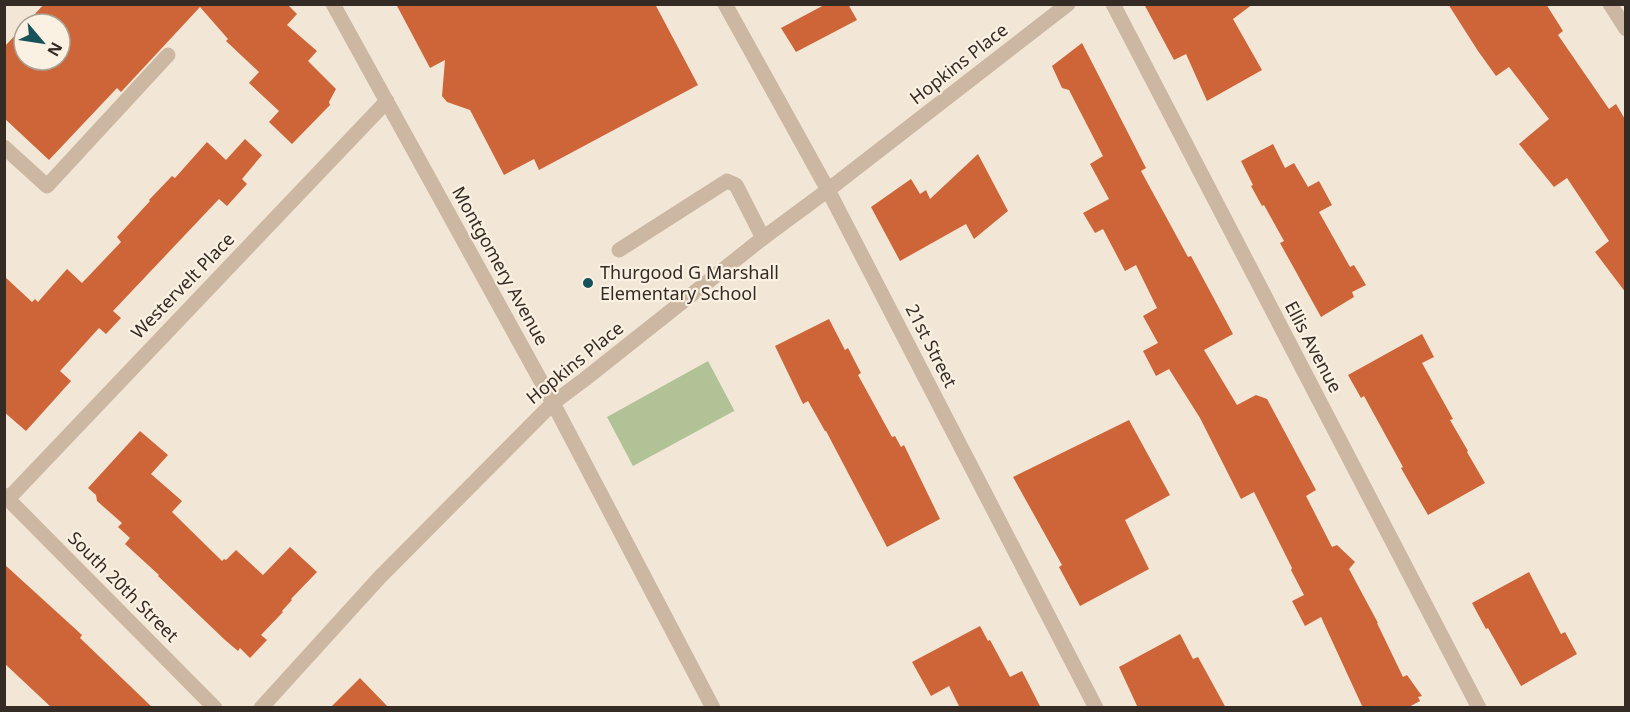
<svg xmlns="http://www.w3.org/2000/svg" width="1630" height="712" font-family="'Noto Sans',sans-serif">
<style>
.green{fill:#b0c296}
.building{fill:#ce6538}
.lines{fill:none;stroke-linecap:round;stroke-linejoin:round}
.service{stroke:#cbb7a2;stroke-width:15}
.minor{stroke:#cbb7a2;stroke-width:15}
.poi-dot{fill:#185159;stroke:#faf1e2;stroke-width:2}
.labels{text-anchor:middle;stroke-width:4.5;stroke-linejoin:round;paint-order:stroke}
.street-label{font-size:18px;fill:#352b25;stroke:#faf1e2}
.poi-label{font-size:18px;fill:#352b25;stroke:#faf1e2;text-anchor:start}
</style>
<rect width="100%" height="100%" fill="#f2e7d6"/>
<path class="green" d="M 708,361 L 735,412 L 734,411 L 633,466 L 607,417 Z"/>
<path class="building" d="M 44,4 L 287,4 L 297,14 L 287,25 L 317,51 L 308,61 L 336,89 L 329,102 L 330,105 L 292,144 L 269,122 L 279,111 L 249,83 L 259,72 L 226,41 L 228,39 L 200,7 L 121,92 L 117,88 L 49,160 L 4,118 L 4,47 L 24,26 L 24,60 L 60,60 L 60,24 L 26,24 Z
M 396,4 L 655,4 L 698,85 L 539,170 L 534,159 L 504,175 L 470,110 L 447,102 L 442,96 L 445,60 L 430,68 Z
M 826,4 L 848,4 L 857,20 L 796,52 L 781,28 Z
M 1144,4 L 1253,4 L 1233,19 L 1262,70 L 1207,101 L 1186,54 L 1174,60 Z
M 1448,4 L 1546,4 L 1563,31 L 1558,35 L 1609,109 L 1616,104 L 1626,121 L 1626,293 L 1595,252 L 1609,241 L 1567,178 L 1554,187 L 1519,144 L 1549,119 L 1509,67 L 1496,76 L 1478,51 Z
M 1082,43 L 1146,168 L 1141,171 L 1188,257 L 1191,256 L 1233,334 L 1204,350 L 1237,405 L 1256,395 L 1267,399 L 1316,490 L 1306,496 L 1332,547 L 1337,545 L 1355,562 L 1349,569 L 1378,623 L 1377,623 L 1403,677 L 1407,675 L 1422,696 L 1418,697 L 1420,701 L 1407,708 L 1363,708 L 1321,617 L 1305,626 L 1292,601 L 1304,595 L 1291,570 L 1292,568 L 1254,492 L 1241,499 L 1200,418 L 1169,369 L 1156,376 L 1143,351 L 1158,343 L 1143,316 L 1157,308 L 1136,265 L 1125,271 L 1103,229 L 1095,233 L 1083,213 L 1109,199 L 1090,164 L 1103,156 L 1069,90 L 1062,88 L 1052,66 Z
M 245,139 L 262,155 L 242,179 L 247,184 L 227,206 L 219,199 L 113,311 L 121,318 L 106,334 L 99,328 L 60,371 L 71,381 L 26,431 L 4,412 L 4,276 L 32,302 L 35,299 L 38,302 L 67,269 L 82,283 L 121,242 L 117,237 L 150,201 L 149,200 L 172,176 L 175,178 L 207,142 L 226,160 Z
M 1273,144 L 1285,168 L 1294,163 L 1308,187 L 1319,181 L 1332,205 L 1319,212 L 1350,267 L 1354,265 L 1366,285 L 1352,292 L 1354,297 L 1321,317 L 1280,243 L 1284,241 L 1264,205 L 1262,206 L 1251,186 L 1253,185 L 1241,161 Z
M 978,154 L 1008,211 L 974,239 L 966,224 L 900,261 L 871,207 L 911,179 L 920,194 L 926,190 L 930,199 Z
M 829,319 L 845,350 L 848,348 L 861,373 L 858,375 L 892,437 L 895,436 L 901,447 L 904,445 L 940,519 L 887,547 L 826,431 L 825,431 L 808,401 L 803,404 L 775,346 Z
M 1422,334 L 1434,357 L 1422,363 L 1453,419 L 1450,420 L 1468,451 L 1467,452 L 1485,483 L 1428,515 L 1401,468 L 1403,467 L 1364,396 L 1361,398 L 1348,375 Z
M 1129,420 L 1170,495 L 1125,520 L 1149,569 L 1080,606 L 1059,567 L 1062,565 L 1013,477 Z
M 140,431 L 168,455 L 151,474 L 182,501 L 172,512 L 222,561 L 224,559 L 226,560 L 236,550 L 263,575 L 290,547 L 317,572 L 291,599 L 292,600 L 282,611 L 283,612 L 261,635 L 267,640 L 250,658 L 240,648 L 238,651 L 225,640 L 158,576 L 159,575 L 125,544 L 130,538 L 118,527 L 122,523 L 97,501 L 96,495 L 88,488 Z
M 4,564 L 82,635 L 80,638 L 153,708 L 52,708 L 4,663 Z
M 1529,572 L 1561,634 L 1565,632 L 1577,654 L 1521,686 L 1488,628 L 1486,629 L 1472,603 Z
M 980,626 L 988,641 L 990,640 L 1010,677 L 1022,671 L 1041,708 L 960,708 L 949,686 L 931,696 L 912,662 Z
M 1180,634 L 1193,659 L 1198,657 L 1226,708 L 1138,708 L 1119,667 Z
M 360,678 L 389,708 L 330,708 Z"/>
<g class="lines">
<path class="service" d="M 4,147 L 47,186 L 168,55
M 619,250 L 727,181 L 736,185 L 763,238"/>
<path class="minor" d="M 333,4 L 553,403 L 713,708
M 725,4 L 828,190 L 1096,708
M 1113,4 L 1479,708
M 1610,4 L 1626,29
M 4,495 L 215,708
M 8,499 L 387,101
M 261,708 L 380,577 L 553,403 L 585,379 L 763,238 L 828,190 L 1068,4"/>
</g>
<circle class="poi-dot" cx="588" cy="283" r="6"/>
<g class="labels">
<g class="street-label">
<text transform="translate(959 64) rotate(-38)" y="6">Hopkins Place</text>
<text transform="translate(500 266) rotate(61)" y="6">Montgomery Avenue</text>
<text transform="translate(183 286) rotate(-46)" y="6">Westervelt Place</text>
<text transform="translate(931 346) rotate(63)" y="6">21st Street</text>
<text transform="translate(1313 347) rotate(62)" y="6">Ellis Avenue</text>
<text transform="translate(575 363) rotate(-39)" y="6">Hopkins Place</text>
<text transform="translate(123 587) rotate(45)" y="6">South 20th Street</text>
</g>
<g class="poi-label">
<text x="600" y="279">Thurgood G Marshall<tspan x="600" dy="21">Elementary School</tspan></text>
</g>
</g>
<rect width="1630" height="712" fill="none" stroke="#352b25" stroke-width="12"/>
<g transform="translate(42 42) rotate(119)"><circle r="28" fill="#faf1e2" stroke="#aba296" stroke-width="1.5"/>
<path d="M0-4.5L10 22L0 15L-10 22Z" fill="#185159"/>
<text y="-9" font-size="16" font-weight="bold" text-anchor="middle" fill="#352b25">N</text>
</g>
</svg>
